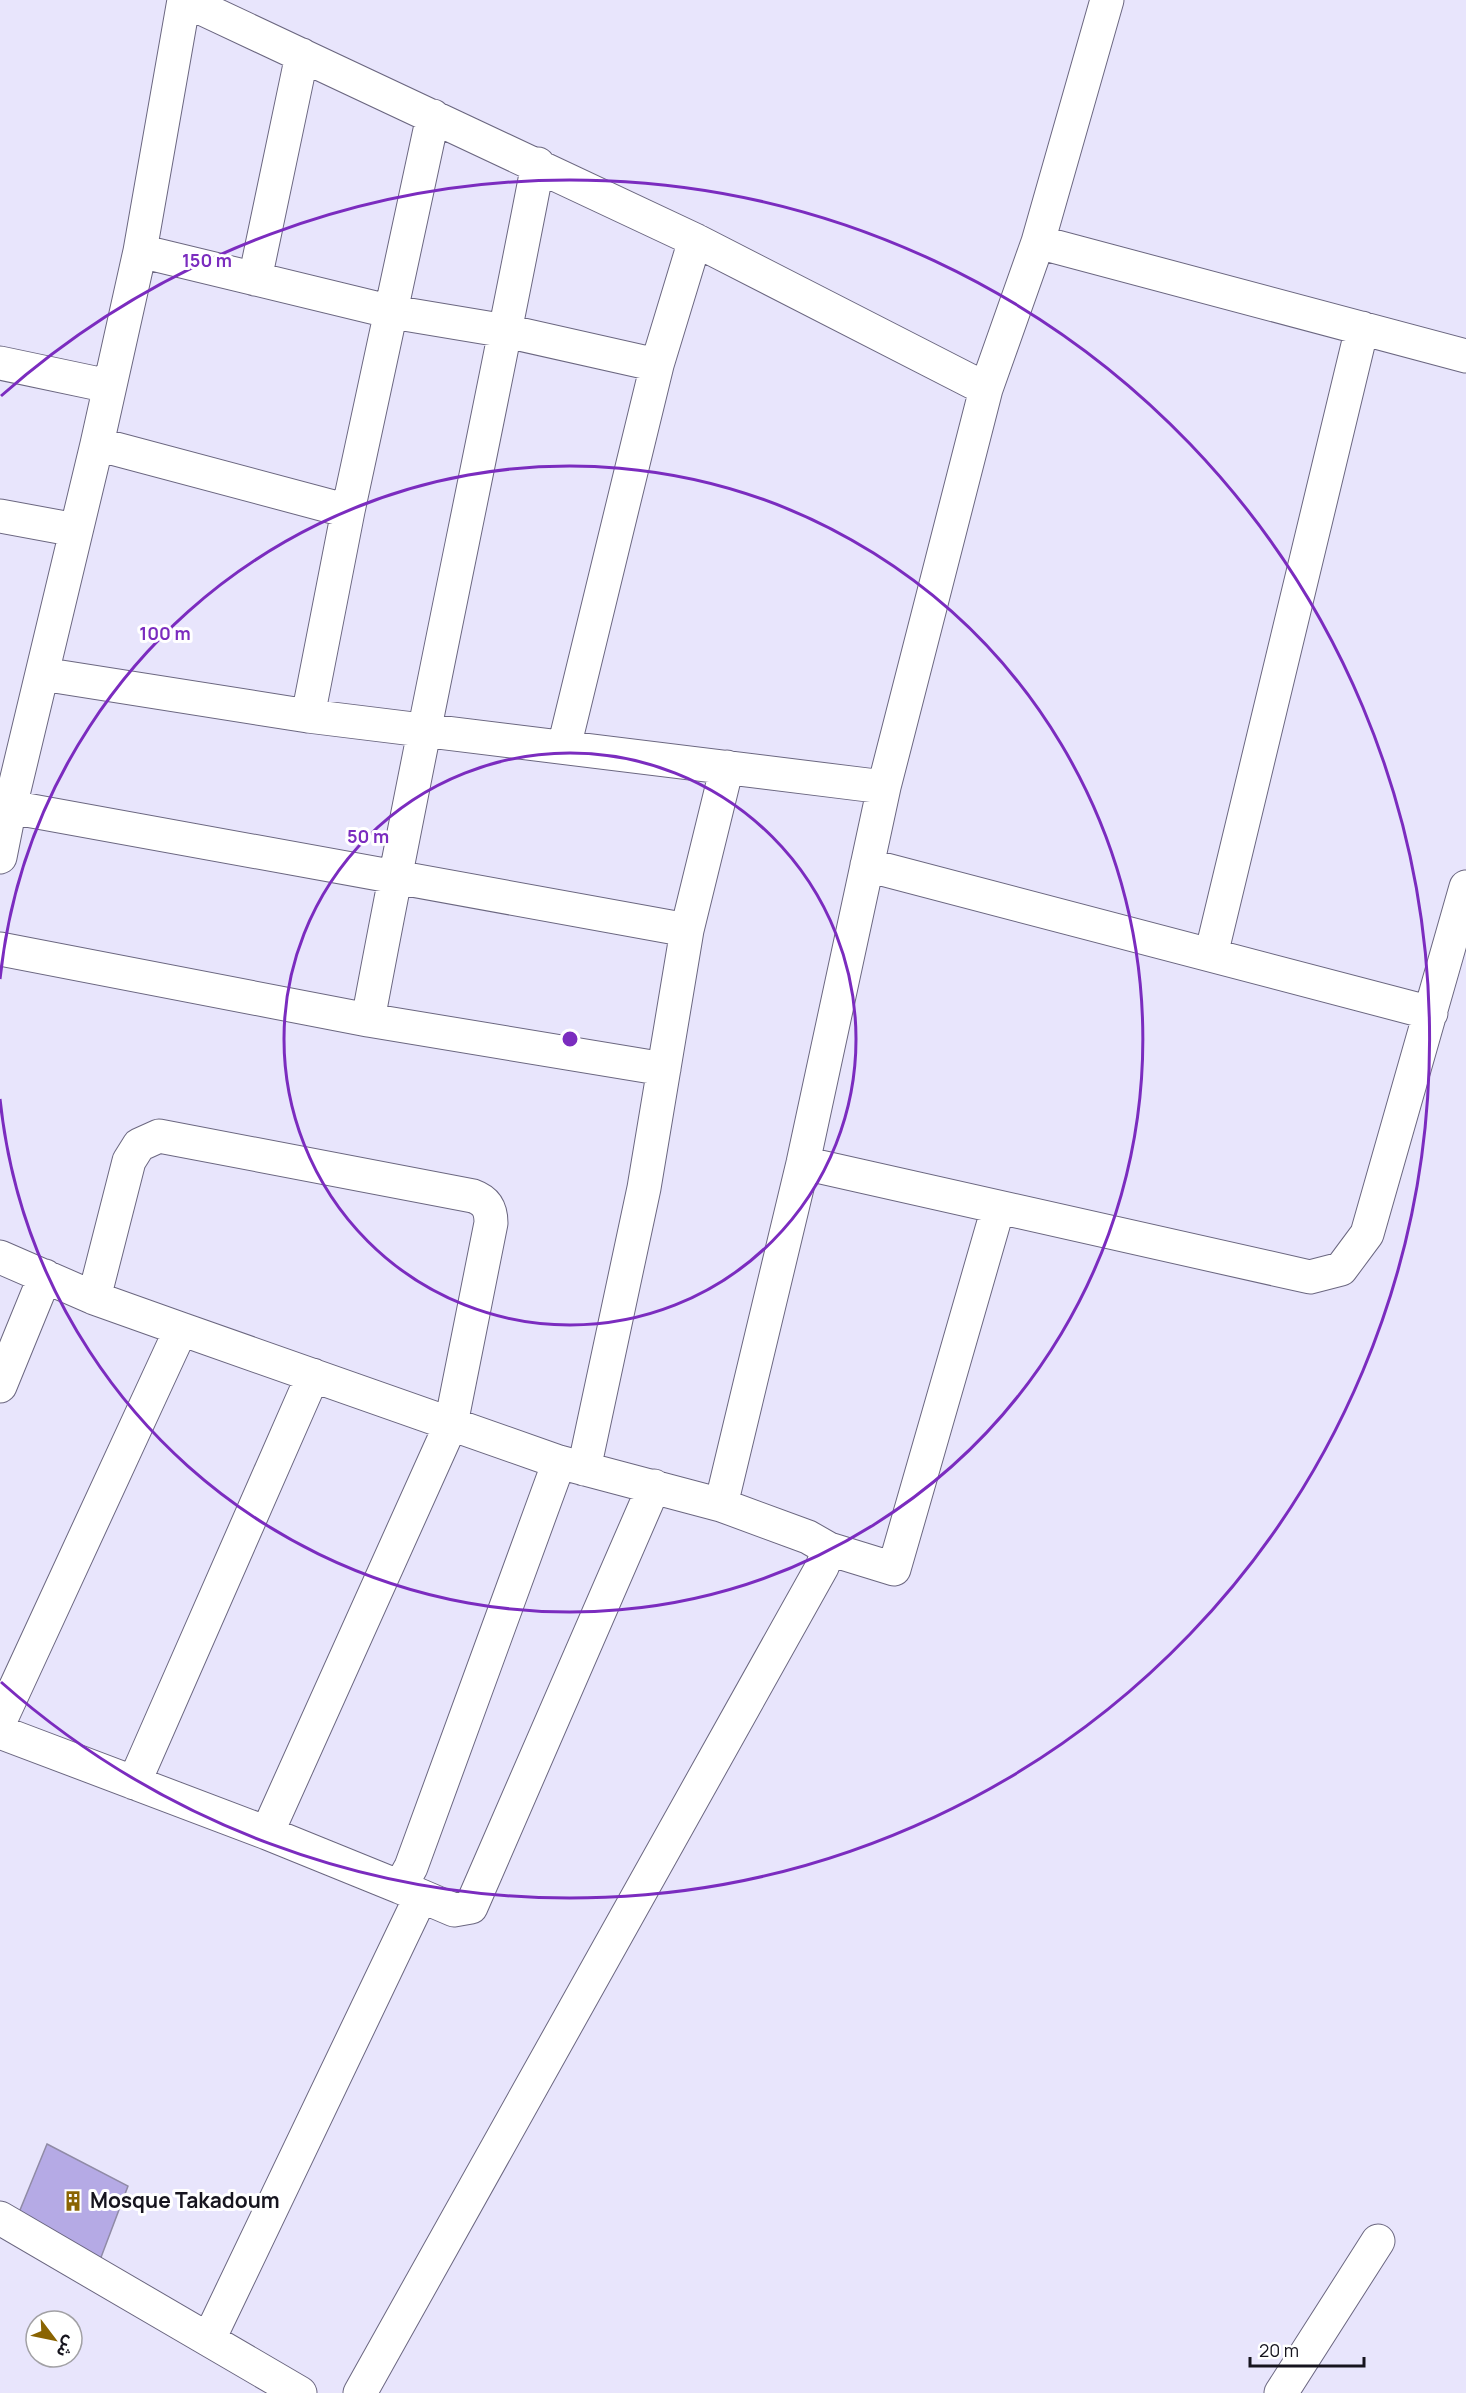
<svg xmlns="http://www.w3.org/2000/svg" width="1466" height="2393" font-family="Manrope,'Noto Sans Arabic',sans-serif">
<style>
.building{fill:#b5aae5;stroke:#908ba6;stroke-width:1.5}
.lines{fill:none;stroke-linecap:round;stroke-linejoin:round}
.minor-casing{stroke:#6b6780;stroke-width:35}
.minor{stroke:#fff;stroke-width:33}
.ring{fill:none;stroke:#7b2cbf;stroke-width:3}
.labels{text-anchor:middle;stroke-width:6;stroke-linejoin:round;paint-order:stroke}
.poi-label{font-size:21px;font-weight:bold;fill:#16141e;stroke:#fff;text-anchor:start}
.centre{fill:#7b2cbf;stroke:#fff;stroke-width:3}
.ring-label{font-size:18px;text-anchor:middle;font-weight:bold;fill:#7b2cbf;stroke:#fff;stroke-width:6;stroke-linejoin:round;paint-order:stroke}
</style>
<rect width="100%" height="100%" fill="#e8e5fc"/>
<path class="building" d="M 47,2144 L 128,2186 L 100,2260 L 18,2215 Z"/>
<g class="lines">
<g class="minor-casing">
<path id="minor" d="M 184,0 L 695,240 L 986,389
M 1038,242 L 1466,356
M 140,251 L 392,312 L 506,331 L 657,365
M 255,279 L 302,55
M 0,363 L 109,386
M 97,444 L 348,511
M 0,516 L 76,530
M 42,674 L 308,716 L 884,787 L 986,389 L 1038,242 L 1107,0
M 308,716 L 348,511 L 433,116
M 564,747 L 657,365 L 695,240
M 0,803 L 10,807 L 97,444 L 140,251 L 184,0
M 0,857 L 10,807 L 687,930
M 867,865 L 1431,1013
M 0,949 L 368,1020 L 664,1069
M 1211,955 L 1362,328
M 368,1020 C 421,734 483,450 538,164
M 803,1163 L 1310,1277 L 1341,1269 L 1367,1234 L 1466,887
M 0,1257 L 94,1298 L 181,1329 L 559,1462 L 721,1505 L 808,1537 L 829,1549 L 822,1567 L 360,2393
M 94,1298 L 129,1161 L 139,1145 L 159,1136 L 473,1196 C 487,1201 491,1209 491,1223 L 451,1424 L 267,1833
M 0,1386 L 45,1276
M 584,1469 L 644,1188 L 687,930 L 727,767
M 721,1505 L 803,1163 L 884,787
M 829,1549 L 894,1569 L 998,1208
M 0,1721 L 181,1329
M 0,1732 L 267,1833 L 400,1887 L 411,1867 L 559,1462
M 134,1783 L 313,1375
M 400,1887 L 454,1910 L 471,1907 L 654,1486
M 0,2218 L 300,2393
M 209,2339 L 421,1896
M 1281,2393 L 1378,2241"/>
</g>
<use href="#minor" class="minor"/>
</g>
<g class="ring">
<circle cx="570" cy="1039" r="286"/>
<path d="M0 979A573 573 0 1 1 0 1099"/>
<path d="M1 396A859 859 0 1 1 1 1682"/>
</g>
<defs>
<g id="building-bare" transform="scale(1.62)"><path d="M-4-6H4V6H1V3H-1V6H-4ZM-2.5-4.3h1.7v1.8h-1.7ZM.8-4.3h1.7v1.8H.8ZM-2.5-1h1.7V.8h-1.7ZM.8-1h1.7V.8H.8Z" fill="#8a6402" stroke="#fff" stroke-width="2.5" paint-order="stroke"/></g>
</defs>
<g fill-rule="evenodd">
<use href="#building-bare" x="73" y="2201"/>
</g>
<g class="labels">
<g class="poi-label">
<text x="90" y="2208">Mosque Takadoum</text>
</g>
</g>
<circle cx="570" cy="1039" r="9" class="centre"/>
<g class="ring-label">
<text x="207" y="267">150 m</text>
<text x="165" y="640">100 m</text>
<text x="368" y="843">50 m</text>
</g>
<g transform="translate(54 2339) rotate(122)"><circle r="28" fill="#ffffff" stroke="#a2a1a5" stroke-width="1.5"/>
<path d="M0-4.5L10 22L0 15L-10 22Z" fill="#8a6402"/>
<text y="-9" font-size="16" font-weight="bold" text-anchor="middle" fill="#16141e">ش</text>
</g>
<path d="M1250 2357v9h114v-9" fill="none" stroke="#16141e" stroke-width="3"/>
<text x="1259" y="2357" font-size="18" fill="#16141e" stroke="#ffffff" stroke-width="4.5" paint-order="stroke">20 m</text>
</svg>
